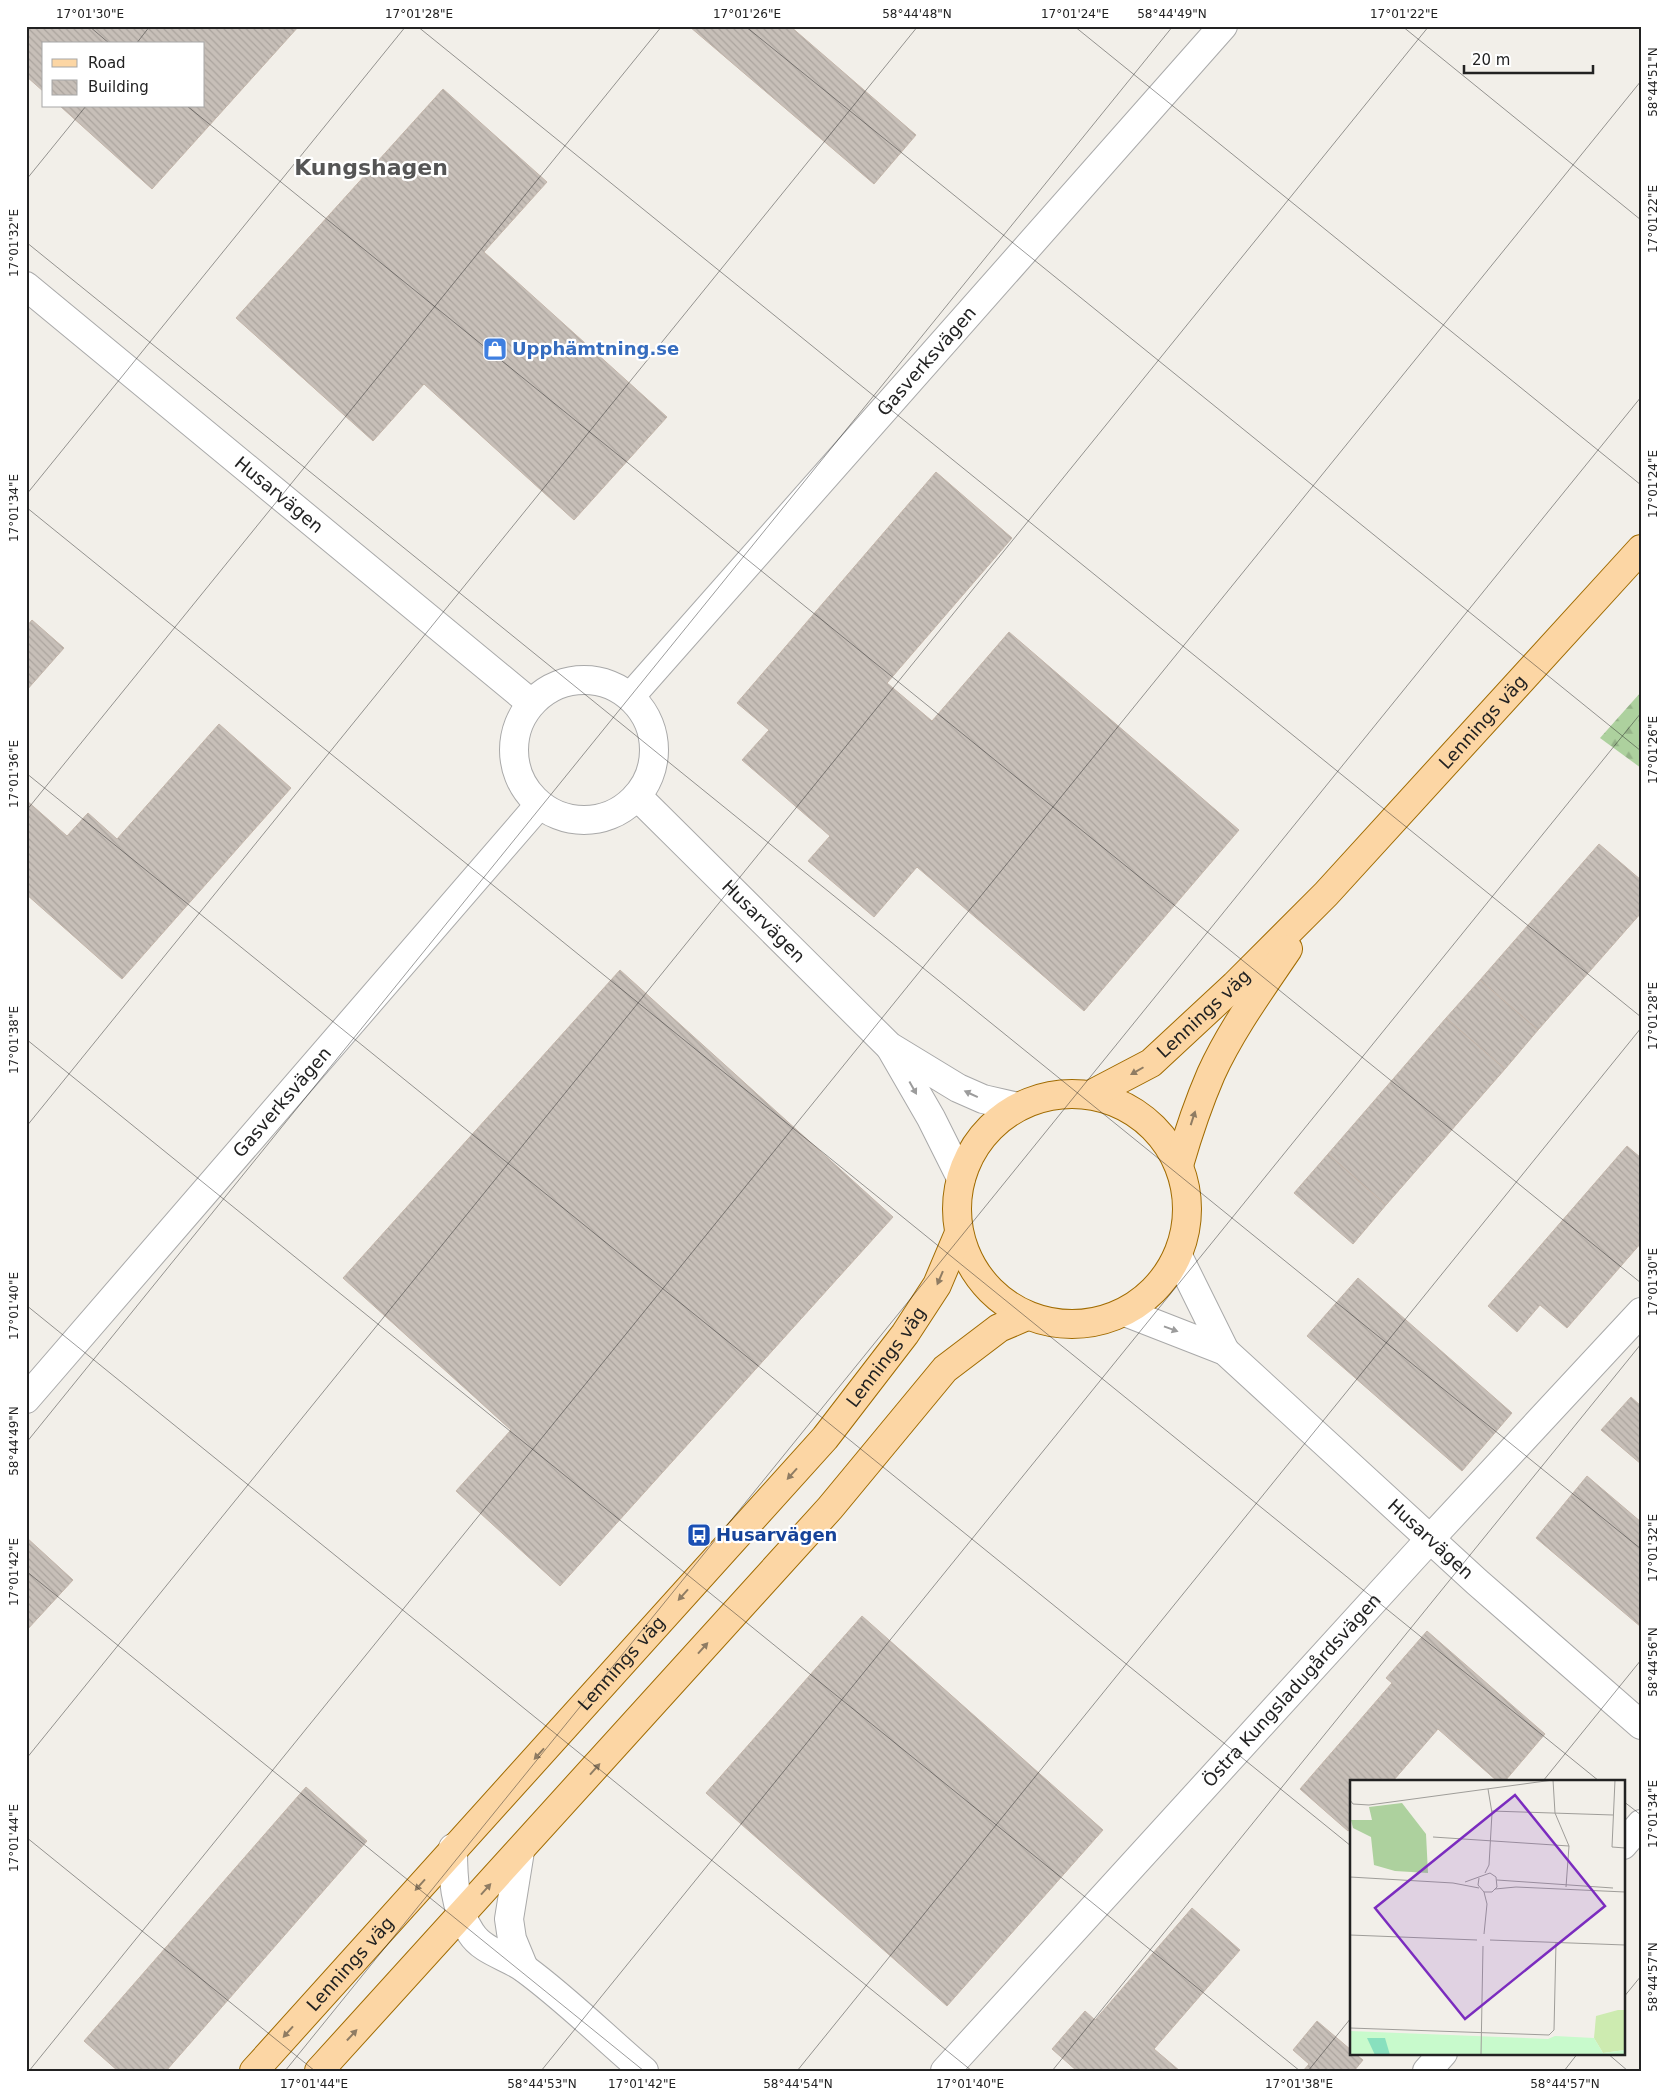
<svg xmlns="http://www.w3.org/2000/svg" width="1667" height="2097" font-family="'DejaVu Sans',sans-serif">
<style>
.forest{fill:url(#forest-firs)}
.building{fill:url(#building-back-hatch);stroke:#c4b6ab}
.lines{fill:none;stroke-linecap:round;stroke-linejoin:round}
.minor-casing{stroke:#a9a9a9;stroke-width:30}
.major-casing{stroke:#a06b00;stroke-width:30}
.minor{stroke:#fff;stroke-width:28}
.major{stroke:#fcd6a4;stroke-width:28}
.oneway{fill:#8f7c63}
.oneway2{fill:#9c9c9c}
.ticks{fill:none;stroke:#222;stroke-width:1;stroke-opacity:0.45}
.labels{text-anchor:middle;stroke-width:4.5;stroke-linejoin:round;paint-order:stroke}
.shop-label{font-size:18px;font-weight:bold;fill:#366cbe;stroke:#fff;text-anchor:start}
.street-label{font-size:18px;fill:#222;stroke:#fff}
.transit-label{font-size:18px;font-weight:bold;fill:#164399;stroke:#fff;text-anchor:start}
.district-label{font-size:22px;font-weight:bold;fill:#555;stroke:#fff}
.inset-road{fill:none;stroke:#9f9d99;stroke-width:1}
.view{fill:#7b2cbf;fill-opacity:0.15;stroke:#7b2cbf;stroke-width:2.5}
.inset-edge{fill:none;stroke:#222;stroke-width:2.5}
.neatline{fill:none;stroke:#222;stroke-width:2}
.ticks-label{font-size:12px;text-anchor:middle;fill:#222}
</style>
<defs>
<pattern id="forest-firs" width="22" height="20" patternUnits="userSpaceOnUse" patternTransform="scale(1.25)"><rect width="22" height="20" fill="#add19e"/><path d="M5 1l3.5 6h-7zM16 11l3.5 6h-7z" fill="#95b388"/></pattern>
<pattern id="building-back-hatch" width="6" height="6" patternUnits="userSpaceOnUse" patternTransform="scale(1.25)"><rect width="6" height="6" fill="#c7bfb8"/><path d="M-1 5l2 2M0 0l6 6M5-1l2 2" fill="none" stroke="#aba49e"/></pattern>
</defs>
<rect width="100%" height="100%" fill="#f2efe9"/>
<path class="forest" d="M 1641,692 L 1641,768 L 1600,738 Z"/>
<path class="building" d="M 26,26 L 299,26 L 152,189 L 60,106 L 204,106 L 204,44 L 44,44 L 44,92 L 26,76 Z
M 790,26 L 916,135 L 874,184 L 690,27 Z
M 443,89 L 547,182 L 484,252 L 667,417 L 574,520 L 424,384 L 373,441 L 236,318 Z
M 936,472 L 1012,538 L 887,683 L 932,721 L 1009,632 L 1239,830 L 1084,1011 L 917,867 L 874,917 L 808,861 L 830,836 L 742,760 L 769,730 L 737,703 Z
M 32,620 L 64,648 L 26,691 L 26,627 Z
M 219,724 L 291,788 L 122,979 L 26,894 L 26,800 L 67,836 L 88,813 L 117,839 Z
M 1599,844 L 1641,880 L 1641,913 L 1538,1030 L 1480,980 Z
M 620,970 L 893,1217 L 560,1586 L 456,1491 L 511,1430 L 343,1278 Z
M 1480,980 L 1538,1030 L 1505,1069 L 1446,1018 Z
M 1446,1018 L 1505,1069 L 1386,1205 L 1328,1154 Z
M 1627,1146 L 1641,1158 L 1641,1243 L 1567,1328 L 1540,1305 L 1517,1332 L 1488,1306 Z
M 1328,1154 L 1386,1205 L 1353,1244 L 1294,1193 Z
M 1358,1278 L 1512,1413 L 1462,1471 L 1307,1336 Z
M 1631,1397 L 1641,1406 L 1641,1464 L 1601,1430 Z
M 1587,1476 L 1641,1522 L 1641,1627 L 1536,1538 Z
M 26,1537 L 73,1580 L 26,1631 Z
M 862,1616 L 1103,1830 L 947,2006 L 706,1793 Z
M 1427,1631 L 1545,1734 L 1505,1781 L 1497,1781 L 1438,1729 L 1393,1781 L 1351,1781 L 1351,1829 L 1348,1831 L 1300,1789 L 1392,1683 L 1386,1678 Z
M 306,1787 L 367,1841 L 166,2071 L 118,2071 L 84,2041 Z
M 1192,1908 L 1240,1950 L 1154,2049 L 1180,2071 L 1077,2071 L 1052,2049 L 1085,2011 L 1095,2020 Z
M 1317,2021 L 1351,2050 L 1351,2053 L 1354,2053 L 1363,2060 L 1354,2071 L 1303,2071 L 1309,2064 L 1293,2050 Z"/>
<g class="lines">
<g class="minor-casing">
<g id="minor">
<path id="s1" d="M 26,286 L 531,703"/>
<circle cx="584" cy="750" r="70"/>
<path id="s2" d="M 630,697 L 1223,26"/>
<path id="s3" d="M 637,796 L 889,1046 L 958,1088 L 983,1099 L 1018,1107"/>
<path d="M 890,1047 L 931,1118 L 961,1178"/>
<path d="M 1178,1256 L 1225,1351"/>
<path id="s4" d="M 1125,1312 L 1225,1351 L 1477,1582 L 1641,1725"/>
<path id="s5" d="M 26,1399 L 539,805"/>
<path d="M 1623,1845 L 1641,1824"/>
<path d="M 453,1848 C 453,1877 454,1908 471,1933 C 483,1952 508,1956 525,1969 C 566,1999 604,2037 644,2071"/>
<path d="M 520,1851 L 509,1919 L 512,1939 L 524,1968"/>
<path id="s6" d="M 945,2071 L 1430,1539 L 1641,1312"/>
<path d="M 1427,2071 L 1443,2053"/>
</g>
</g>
<g class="major-casing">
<g id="major">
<circle cx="1072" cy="1209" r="115"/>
<path id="s7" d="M 1090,1095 L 1151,1063 L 1235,985 L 1326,894 L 1641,549"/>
<path d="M 1179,1165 C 1188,1134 1198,1104 1211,1074 C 1231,1030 1261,989 1288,949"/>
<path id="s8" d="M 254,2071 L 825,1438 L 905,1334 L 937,1285 L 959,1233"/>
<path d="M 319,2071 L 830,1508 L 945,1369 L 999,1328 L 1027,1316"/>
</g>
</g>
<use href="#minor" class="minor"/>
<use href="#major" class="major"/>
</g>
<defs><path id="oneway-solid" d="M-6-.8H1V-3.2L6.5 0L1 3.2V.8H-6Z" transform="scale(1.25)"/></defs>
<g class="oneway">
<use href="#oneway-solid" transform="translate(1137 1071) rotate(150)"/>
<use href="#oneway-solid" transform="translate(1193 1118) rotate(-72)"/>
<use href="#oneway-solid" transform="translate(940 1278) rotate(113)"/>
<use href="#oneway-solid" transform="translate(792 1474) rotate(132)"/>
<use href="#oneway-solid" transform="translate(683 1595) rotate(132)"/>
<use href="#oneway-solid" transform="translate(703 1648) rotate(-48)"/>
<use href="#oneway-solid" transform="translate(539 1754) rotate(132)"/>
<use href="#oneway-solid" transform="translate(595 1769) rotate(-48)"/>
<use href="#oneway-solid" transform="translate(420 1885) rotate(132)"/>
<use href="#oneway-solid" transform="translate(486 1889) rotate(-48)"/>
<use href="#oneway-solid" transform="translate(288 2032) rotate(132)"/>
<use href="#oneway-solid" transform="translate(352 2035) rotate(-47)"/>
</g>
<g class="oneway2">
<use href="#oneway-solid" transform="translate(913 1088) rotate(61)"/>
<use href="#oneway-solid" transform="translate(971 1094) rotate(-155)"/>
<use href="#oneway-solid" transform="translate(1171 1329) rotate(20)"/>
</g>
<path class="ticks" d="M 89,26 L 110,44M 417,26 L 1641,1017M 745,26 L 1641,751M 1074,26 L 1641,485M 1402,26 L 1641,220M 136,44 L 150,26M 187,106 L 1641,1283M 26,180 L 86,106M 26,242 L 1641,1549M 26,495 L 406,26M 26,507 L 1599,1781M 26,773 L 1351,1846M 26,811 L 662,26M 26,1039 L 1300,2071M 26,1127 L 918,26M 26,1305 L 972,2071M 26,1443 L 1173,26M 26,1571 L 644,2071M 26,1759 L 1429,26M 1543,1781 L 1641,1660M 1623,1801 L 1641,1815M 26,1837 L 315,2071M 1623,1998 L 1641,1976M 1607,2053 L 1628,2071M 29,2071 L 1641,81M 285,2071 L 1641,397M 541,2071 L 1641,713M 797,2071 L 1641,1028M 1052,2071 L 1641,1344M 1308,2071 L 1351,2018M 1564,2071 L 1578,2053"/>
<defs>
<g id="shop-square" transform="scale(1.25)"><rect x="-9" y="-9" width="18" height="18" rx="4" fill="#3f7fe0" stroke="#fff"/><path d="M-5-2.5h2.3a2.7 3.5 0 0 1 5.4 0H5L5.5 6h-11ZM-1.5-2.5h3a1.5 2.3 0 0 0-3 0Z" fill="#fff"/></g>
<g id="bus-square" transform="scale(1.25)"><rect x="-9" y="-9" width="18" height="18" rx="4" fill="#1a4fb4" stroke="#fff"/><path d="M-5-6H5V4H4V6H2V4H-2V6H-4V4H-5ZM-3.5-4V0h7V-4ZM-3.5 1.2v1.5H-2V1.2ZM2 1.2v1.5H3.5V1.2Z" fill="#fff"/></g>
</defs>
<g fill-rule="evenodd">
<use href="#shop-square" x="495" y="349"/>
<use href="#bus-square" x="699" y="1535"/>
</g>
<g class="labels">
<g class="shop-label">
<text x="512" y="355">Upphämtning.se</text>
</g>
<g class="street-label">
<text dy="6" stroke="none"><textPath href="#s2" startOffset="448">Gasverksvägen</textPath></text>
<text dy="6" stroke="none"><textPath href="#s1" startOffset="328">Husarvägen</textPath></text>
<text dy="6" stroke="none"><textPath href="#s7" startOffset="545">Lennings väg</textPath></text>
<text dy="6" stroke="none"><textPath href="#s3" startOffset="178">Husarvägen</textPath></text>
<text dy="6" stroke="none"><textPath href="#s7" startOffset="141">Lennings väg</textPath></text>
<text dy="6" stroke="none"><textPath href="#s5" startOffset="392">Gasverksvägen</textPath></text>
<text dy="6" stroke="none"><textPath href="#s8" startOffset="954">Lennings väg</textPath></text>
<text dy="6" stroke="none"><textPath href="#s4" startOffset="386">Husarvägen</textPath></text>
<text dy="6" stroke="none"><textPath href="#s8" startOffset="549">Lennings väg</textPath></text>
<text dy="6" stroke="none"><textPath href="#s6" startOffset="515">Östra Kungsladugårdsvägen</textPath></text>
<text dy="6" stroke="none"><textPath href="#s8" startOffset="144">Lennings väg</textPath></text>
</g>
<g class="transit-label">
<text x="716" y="1541">Husarvägen</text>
</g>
<g class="district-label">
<text x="371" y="175">Kungshagen</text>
</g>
</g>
<g transform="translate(1350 1780)">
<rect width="275" height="275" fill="#f2efe9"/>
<path d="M 268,230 L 275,230 L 275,270 L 253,273 L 244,258 L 246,236 Z" fill="#cdebb0"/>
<path d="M 52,23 L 76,54 L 78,93 L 45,91 L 24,85 L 21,57 L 3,48 L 1,40 L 22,40 L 19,27 Z" fill="#add19e"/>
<path d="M 0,251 L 198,259 L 205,256 L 244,258 L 253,273 L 275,270 L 275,275 L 0,275 Z" fill="#c8facc"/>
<path d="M 17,258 L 35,258 L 40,275 L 25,275 Z" fill="#88e0be"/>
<path class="inset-road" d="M 203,0 L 205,33 L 219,66 L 216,107M 265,0 L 262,67 L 275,68M 0,20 L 3,24 L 19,25 L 203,0M 141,31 L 263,35M 83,57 L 219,66M 135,93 L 139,85 L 142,33 L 138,9M 0,97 L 103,103 L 129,108M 147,100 L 263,108M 115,102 L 140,93 L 146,97 L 147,107 L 142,112 L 134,112 L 128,105 L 129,98M 145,109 L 166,107 L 275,112M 134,154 L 137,124 L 134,112M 0,155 L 127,160M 140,160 L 275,165M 0,248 L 199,255 L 204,250 L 206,162M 131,275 L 133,166"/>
<path class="view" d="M 165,15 L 255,126 L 115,239 L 25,128 Z"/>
<rect width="275" height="275" class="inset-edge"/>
</g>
<rect width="1667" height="2097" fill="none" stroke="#ffffff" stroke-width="55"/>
<rect x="42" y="42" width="162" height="65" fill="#ffffff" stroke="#a7a7a7"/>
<rect x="52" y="59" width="25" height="8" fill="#fcd6a4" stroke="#a7a7a7"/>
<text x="88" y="68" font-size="15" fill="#222222">Road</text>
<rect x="52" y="80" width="25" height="15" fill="url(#building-back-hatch)" stroke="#a7a7a7"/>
<text x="88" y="92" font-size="15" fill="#222222">Building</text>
<path d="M1464 65v8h129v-8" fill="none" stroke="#222222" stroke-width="2.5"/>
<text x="1472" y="65" font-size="15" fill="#222222" stroke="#ffffff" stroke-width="4" paint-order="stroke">20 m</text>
<rect x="28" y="28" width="1612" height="2042" class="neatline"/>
<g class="ticks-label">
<text x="90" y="18">17°01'30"E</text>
<text x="419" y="18">17°01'28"E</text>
<text x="747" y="18">17°01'26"E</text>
<text x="917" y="18">58°44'48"N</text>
<text x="1075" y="18">17°01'24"E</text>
<text x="1172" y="18">58°44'49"N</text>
<text x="1404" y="18">17°01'22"E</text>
<text transform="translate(1653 82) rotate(-90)" y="4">58°44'51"N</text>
<text transform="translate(1653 219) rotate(-90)" y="4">17°01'22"E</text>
<text transform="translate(14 243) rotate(-90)" y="4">17°01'32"E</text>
<text transform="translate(1653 484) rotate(-90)" y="4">17°01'24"E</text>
<text transform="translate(14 508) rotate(-90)" y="4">17°01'34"E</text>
<text transform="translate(1653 750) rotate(-90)" y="4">17°01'26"E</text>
<text transform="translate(14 774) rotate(-90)" y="4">17°01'36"E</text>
<text transform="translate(1653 1016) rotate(-90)" y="4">17°01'28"E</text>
<text transform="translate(14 1040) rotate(-90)" y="4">17°01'38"E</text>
<text transform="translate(1653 1282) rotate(-90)" y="4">17°01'30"E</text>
<text transform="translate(14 1306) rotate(-90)" y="4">17°01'40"E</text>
<text transform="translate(14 1441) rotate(-90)" y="4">58°44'49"N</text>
<text transform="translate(1653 1548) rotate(-90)" y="4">17°01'32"E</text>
<text transform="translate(14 1572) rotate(-90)" y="4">17°01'42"E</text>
<text transform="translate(1653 1662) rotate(-90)" y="4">58°44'56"N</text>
<text transform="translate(1653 1814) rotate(-90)" y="4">17°01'34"E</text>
<text transform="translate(14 1838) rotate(-90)" y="4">17°01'44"E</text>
<text transform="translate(1653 1977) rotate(-90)" y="4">58°44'57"N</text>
<text x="314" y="2088">17°01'44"E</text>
<text x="542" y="2088">58°44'53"N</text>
<text x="642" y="2088">17°01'42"E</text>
<text x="798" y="2088">58°44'54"N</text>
<text x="970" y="2088">17°01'40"E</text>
<text x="1299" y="2088">17°01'38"E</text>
<text x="1565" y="2088">58°44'57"N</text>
</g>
</svg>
